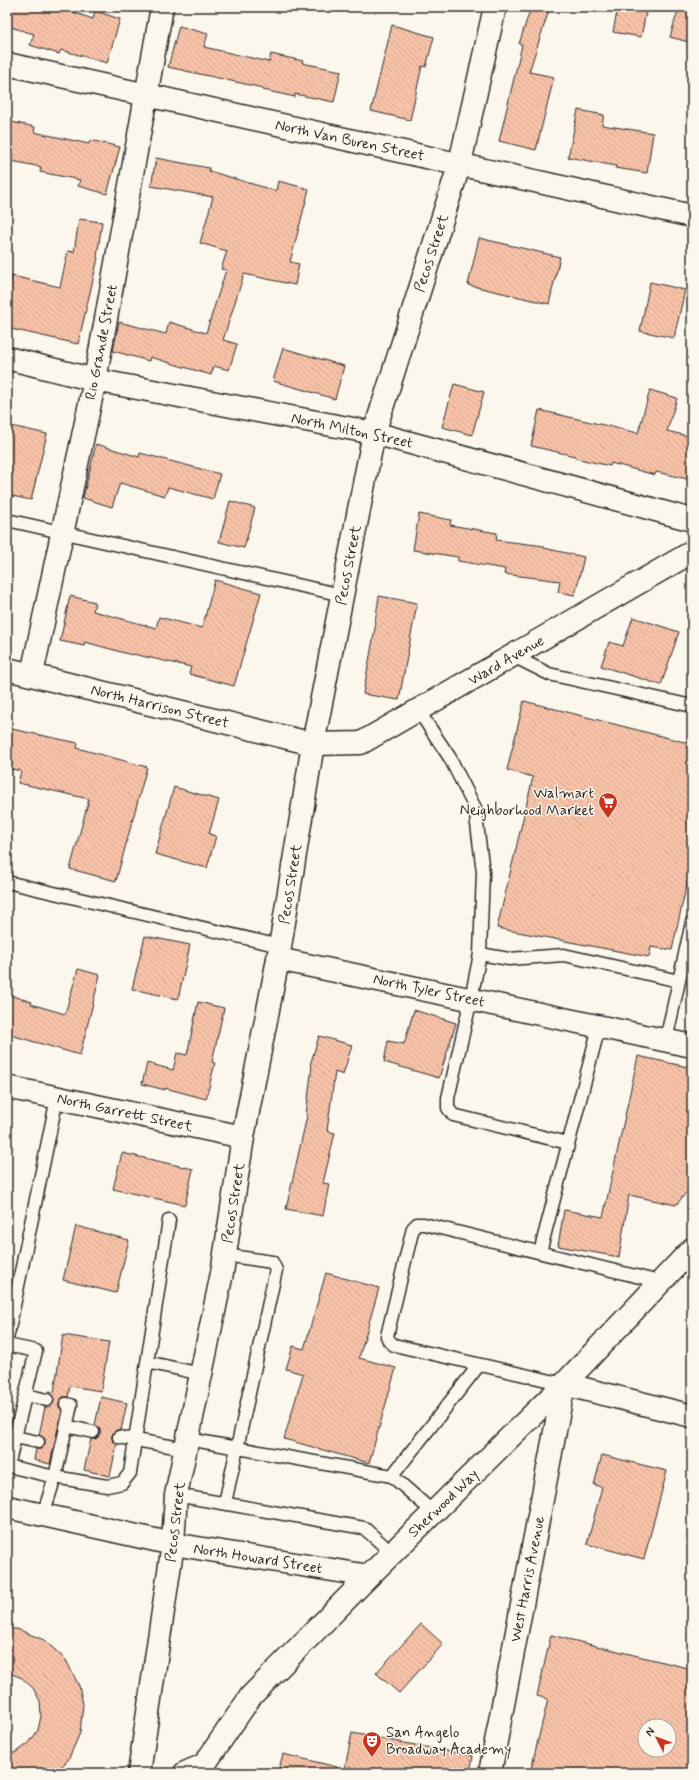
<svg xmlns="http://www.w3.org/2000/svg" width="699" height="1780" font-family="Mynerve,sans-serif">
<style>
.building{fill:url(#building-back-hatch);stroke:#2b2b2b;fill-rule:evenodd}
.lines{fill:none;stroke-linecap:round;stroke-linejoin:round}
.service-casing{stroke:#2b2b2b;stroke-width:15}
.minor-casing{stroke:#2b2b2b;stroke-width:25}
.tertiary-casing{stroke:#2b2b2b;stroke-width:25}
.primary-casing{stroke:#2b2b2b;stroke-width:25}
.service{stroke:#fbf7ec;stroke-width:12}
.minor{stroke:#fbf7ec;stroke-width:22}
.tertiary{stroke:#fbf7ec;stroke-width:22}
.primary{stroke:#fbf7ec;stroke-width:22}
.labels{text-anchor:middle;stroke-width:3;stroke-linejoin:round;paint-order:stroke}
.street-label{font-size:15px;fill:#2b2b2b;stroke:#fbf7ec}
.poi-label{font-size:15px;fill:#2b2b2b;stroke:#fbf7ec;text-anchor:end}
</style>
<defs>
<pattern id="building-back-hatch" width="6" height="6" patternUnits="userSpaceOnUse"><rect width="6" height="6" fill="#f7c2a8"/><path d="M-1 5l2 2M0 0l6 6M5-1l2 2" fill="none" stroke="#d4a791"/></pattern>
</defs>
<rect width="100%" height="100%" fill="#fbf7ec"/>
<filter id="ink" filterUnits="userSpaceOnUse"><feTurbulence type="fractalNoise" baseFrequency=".025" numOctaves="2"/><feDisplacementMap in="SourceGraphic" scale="8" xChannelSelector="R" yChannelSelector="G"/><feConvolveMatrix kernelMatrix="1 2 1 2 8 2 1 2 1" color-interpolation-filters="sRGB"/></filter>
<g filter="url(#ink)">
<path class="building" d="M 7,7 L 58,7 L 93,19 L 95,11 L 120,19 L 107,63 L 61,50 L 59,54 L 30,45 L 34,34 L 7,26 Z
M 531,7 L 550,7 L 529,72 L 554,77 L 536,150 L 499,141 L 522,45 L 519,44 Z
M 618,7 L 647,7 L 641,37 L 613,32 Z
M 679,7 L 692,7 L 692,43 L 670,37 Z
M 392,25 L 434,37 L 426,67 L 422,66 L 410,120 L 371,111 Z
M 179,26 L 208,34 L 204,47 L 269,62 L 271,54 L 303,61 L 302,63 L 341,71 L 334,102 L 295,94 L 295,97 L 263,90 L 263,88 L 168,67 Z
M 578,110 L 604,115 L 602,125 L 653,133 L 647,173 L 615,168 L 616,166 L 568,157 Z
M 7,121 L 35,127 L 34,132 L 89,144 L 90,140 L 120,147 L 107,194 L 78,186 L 80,180 L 40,172 L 41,167 L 7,160 Z
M 156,158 L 209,168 L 209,171 L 276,191 L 278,181 L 309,189 L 290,262 L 299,264 L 295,285 L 244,274 L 223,340 L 237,344 L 229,370 L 214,366 L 211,375 L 150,357 L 149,361 L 113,351 L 119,322 L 166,334 L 169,322 L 206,333 L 226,270 L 221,269 L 227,251 L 200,243 L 213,197 L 151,186 Z
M 79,219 L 102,222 L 97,257 L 98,258 L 78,344 L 7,328 L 7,296 L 12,276 L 60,287 L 68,251 L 74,252 Z
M 479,238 L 560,257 L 549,304 L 468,285 Z
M 650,282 L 685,290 L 674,338 L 640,331 Z
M 283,348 L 344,366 L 335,399 L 273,381 Z
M 454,384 L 484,392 L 472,435 L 442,427 Z
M 650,390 L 677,398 L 667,431 L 692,437 L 692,480 L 656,472 L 655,475 L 611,463 L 610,466 L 575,458 L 575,456 L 531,446 L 539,410 L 638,433 Z
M 7,425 L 47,434 L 31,500 L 7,495 Z
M 96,444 L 139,457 L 140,453 L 220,474 L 213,499 L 168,487 L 165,496 L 120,483 L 112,507 L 83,498 Z
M 230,501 L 255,508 L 244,548 L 219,542 Z
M 419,514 L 451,520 L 450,525 L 497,533 L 496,540 L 544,546 L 544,548 L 584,557 L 575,595 L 558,592 L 560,581 L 504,574 L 505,569 L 458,561 L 458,557 L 413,550 Z
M 215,580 L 261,593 L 234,686 L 189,674 L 191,667 L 133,654 L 132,655 L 85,642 L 84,646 L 60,641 L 70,596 L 95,602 L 93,611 L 156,628 L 159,617 L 202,628 Z
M 379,596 L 417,603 L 399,700 L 363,694 L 376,623 L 375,622 Z
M 633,617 L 679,632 L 661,685 L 601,666 L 609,642 L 623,646 Z
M 524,701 L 692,744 L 692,860 L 672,950 L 651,947 L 649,957 L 497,928 L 533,777 L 507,770 Z
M 7,728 L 78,743 L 77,748 L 147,767 L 116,881 L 70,869 L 89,799 L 18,783 L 21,771 L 7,768 Z
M 174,787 L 219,800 L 209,834 L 216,836 L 207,868 L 155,854 Z
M 145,936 L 190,945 L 178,999 L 132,989 Z
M 78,969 L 100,975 L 80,1055 L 7,1034 L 7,994 L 32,1002 L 31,1004 L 65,1014 Z
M 198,1002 L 224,1008 L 212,1062 L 215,1063 L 206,1099 L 165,1088 L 165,1090 L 142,1084 L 147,1063 L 173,1070 L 177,1053 L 187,1055 Z
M 414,1010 L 456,1023 L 439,1078 L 384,1062 L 388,1041 L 404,1044 Z
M 319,1036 L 352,1045 L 343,1075 L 335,1072 L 327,1131 L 335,1133 L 323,1183 L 329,1184 L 323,1216 L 286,1209 L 307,1116 L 306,1115 L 312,1066 L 310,1065 Z
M 638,1056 L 692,1068 L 692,1186 L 676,1205 L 629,1195 L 619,1257 L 558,1246 L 564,1210 L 603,1217 Z
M 122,1153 L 193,1169 L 185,1205 L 113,1189 Z
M 76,1226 L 129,1240 L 116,1293 L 63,1280 Z
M 326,1273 L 379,1288 L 359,1358 L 396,1368 L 369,1463 L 284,1439 L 303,1374 L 286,1369 L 293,1346 L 304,1349 Z
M 63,1335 L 109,1342 L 101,1391 L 70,1386 L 68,1397 L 63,1397 L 59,1402 L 59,1407 L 62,1410 L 50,1464 L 34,1460 L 36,1449 L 41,1449 L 45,1444 L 45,1439 L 39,1435 L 45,1407 L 52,1405 L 54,1401 L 52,1395 L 49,1393 L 49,1391 L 54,1392 Z
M 101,1397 L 127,1403 L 121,1430 L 116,1430 L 112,1435 L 112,1440 L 117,1444 L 110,1476 L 84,1470 L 91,1439 L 96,1439 L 100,1434 L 100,1429 L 95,1425 Z
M 602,1455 L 667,1471 L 644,1559 L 587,1544 L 602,1487 L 594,1485 Z
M 421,1624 L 443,1644 L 399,1693 L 376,1673 Z
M 7,1629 L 17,1629 L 44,1640 L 66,1660 L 79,1686 L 83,1704 L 80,1733 L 68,1760 L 55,1773 L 7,1773 L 7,1755 L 17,1752 L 29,1743 L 38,1730 L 41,1716 L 40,1701 L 33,1688 L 22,1678 L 7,1672 Z
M 551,1635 L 692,1669 L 692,1756 L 688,1773 L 530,1773 L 548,1699 L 537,1696 ZM 645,1726 L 669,1726 L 669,1750 L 645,1750 Z
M 352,1733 L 473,1756 L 470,1773 L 344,1773 Z
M 283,1754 L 337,1767 L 336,1773 L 278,1773 Z"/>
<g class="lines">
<g class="service-casing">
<path id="service" d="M 7,520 L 342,595
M 513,656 L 549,674 L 692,706
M 418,710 L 450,758 L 475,808 L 483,872 L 480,954
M 7,882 L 280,946
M 666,1040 L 692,922
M 568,1143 L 453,1115 L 448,1108 L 448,1098 L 471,999 L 480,954 L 509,959 L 564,955 L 679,981
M 540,1252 L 599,1027
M 225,1255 L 272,1262 L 276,1270 L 225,1503
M 7,1339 L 57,1098
M 7,1345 L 36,1351 L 8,1466 L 55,1477 L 43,1515
M 147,1362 L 201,1374
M 564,1384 L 394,1345 L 389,1341 L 387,1336 L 413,1228 L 417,1224 L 424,1224 L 660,1282
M 26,1395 L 47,1400
M 66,1404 L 71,1405 L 55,1477 L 107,1486 L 122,1483 L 130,1473 L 169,1220
M 66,1426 L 93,1432
M 15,1437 L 38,1442
M 119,1437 L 186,1449
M 188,1439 L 392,1476 L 433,1512
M 392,1476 L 479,1365
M 176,1495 L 364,1528 L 392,1553"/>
</g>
<g class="minor-casing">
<path id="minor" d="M 7,358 L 95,380 L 374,433 L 692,520
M 7,669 L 313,744 L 361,743 L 692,552
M 32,674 L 95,380 L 162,7
M 278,959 L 692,1046
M 7,1087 L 243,1137
M 173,1544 L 369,1576
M 490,1773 L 564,1384 L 692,1416"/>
</g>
<g class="tertiary-casing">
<path id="tertiary" d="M 7,64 L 692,216
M 7,1507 L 173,1544
M 139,1773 L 173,1544 L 176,1495 L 222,1273 L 243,1137 L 278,959 L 313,744 L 374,433 L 460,163 L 495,7"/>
</g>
<g class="primary-casing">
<path id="primary" d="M 185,1773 L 204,1765 L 251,1696 L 369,1576 L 564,1384 L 692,1249"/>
</g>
<use href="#service" class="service"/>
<use href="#minor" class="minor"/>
<use href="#tertiary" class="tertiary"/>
<use href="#primary" class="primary"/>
</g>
</g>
<defs>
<g id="supermarket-pin" transform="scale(1)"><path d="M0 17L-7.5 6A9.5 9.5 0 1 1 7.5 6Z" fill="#c8321e" stroke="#fbf7ec"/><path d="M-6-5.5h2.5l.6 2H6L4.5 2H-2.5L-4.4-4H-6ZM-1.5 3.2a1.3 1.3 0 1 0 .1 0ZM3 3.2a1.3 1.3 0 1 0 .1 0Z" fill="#fff"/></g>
<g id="theatre-pin" transform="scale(1)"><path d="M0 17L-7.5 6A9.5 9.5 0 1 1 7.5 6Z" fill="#c8321e" stroke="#fbf7ec"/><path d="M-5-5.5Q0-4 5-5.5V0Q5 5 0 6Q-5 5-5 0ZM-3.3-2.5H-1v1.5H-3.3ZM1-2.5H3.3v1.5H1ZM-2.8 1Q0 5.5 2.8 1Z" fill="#fff"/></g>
</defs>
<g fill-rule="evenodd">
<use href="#supermarket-pin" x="608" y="802"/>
<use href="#theatre-pin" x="372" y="1741"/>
</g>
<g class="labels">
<g class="street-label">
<text transform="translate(350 140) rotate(12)" y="5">North Van Buren Street</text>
<text transform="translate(431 253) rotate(-72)" y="5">Pecos Street</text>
<text transform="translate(101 342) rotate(-79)" y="5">Rio Grande Street</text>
<text transform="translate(352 430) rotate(12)" y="5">North Milton Street</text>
<text transform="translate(348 565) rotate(-79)" y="5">Pecos Street</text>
<text transform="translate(506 660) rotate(-30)" y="5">Ward Avenue</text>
<text transform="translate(160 706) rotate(14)" y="5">North Harrison Street</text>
<text transform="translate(290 884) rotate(-81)" y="5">Pecos Street</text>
<text transform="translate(429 990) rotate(12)" y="5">North Tyler Street</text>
<text transform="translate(125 1112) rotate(12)" y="5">North Garrett Street</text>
<text transform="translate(233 1203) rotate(-81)" y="5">Pecos Street</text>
<text transform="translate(443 1503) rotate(-44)" y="5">Sherwood Way</text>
<text transform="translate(175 1522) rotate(-83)" y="5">Pecos Street</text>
<text transform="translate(258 1558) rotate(9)" y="5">North Howard Street</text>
<text transform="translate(527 1579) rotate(-79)" y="5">West Harris Avenue</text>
</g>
<g class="poi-label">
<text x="594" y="798">Walmart<tspan x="594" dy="17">Neighborhood Market</tspan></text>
<text x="386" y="1737" text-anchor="start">San Angelo<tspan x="386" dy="17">Broadway Academy</tspan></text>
</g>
</g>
<rect width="699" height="1780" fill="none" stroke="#fbf7ec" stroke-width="24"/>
<rect x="12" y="12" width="675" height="1756" fill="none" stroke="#2b2b2b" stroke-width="1.5" filter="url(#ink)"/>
<g transform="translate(657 1738) rotate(312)"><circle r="19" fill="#fbf7ec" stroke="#a8a59f"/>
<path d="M0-3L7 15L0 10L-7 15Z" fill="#c8321e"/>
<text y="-6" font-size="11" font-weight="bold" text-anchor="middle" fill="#2b2b2b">N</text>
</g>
</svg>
